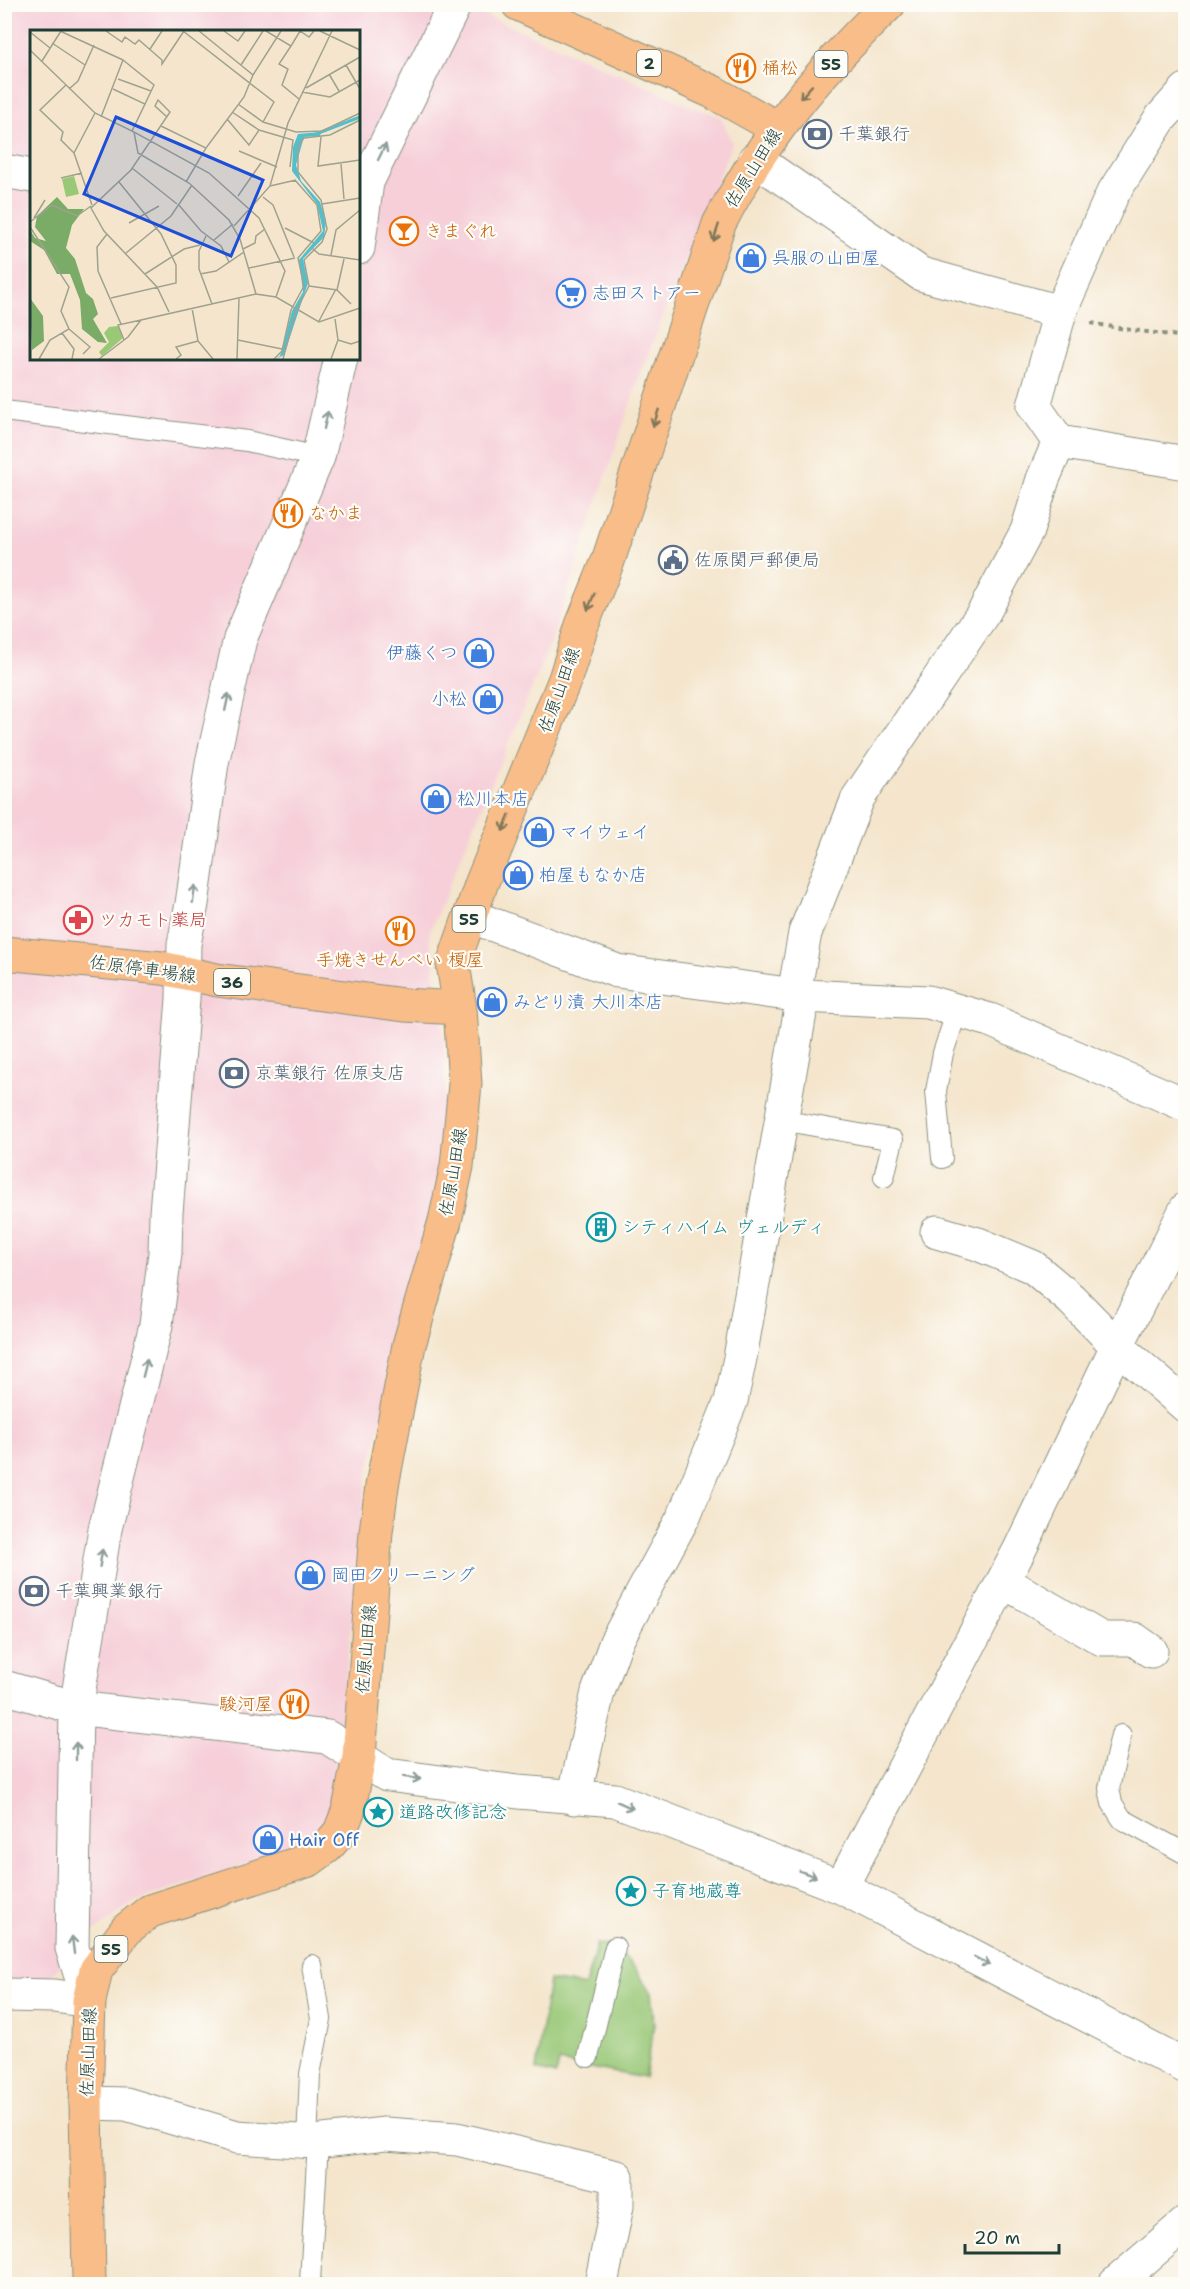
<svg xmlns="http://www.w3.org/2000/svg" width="1190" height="2289" font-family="'Shantell Sans','Klee One',sans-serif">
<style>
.built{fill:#f6cfd9;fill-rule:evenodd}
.green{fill:#99c877;stroke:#5c8256;stroke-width:1.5}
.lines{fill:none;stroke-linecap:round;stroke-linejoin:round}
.lane-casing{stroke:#8a9180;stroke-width:22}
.street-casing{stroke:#8a9180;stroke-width:35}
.primary-casing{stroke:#8a9180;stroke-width:35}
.path{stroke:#8a9180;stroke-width:4;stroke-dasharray:4.5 4.5;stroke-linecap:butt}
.lane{stroke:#fff;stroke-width:20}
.street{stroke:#fff;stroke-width:33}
.primary{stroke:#f8bd88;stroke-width:33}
.oneway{stroke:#81775a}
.oneway2{stroke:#8f9e9a}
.labels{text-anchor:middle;stroke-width:4.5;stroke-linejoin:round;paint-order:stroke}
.shield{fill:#fdfcf7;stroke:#62766e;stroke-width:1.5}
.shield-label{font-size:16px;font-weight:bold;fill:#1f3d34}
.food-label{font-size:18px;fill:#c56008;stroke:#fdfcf7;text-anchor:start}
.service-label{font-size:18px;fill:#4e5e75;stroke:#fdfcf7;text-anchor:start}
.street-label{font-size:18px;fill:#1f3d34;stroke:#fdfcf7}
.shop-label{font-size:18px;fill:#366cbe;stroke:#fdfcf7;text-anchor:start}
.health-label{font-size:18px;fill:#be3a42;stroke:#fdfcf7;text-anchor:start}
.culture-label{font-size:18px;fill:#0d838f;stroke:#fdfcf7;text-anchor:start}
.inset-river{fill:none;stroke:#52bfcd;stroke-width:3}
.inset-road{fill:none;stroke:#9fa28f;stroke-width:1.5}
.view{fill:#1d4ed8;fill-opacity:0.15;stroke:#1d4ed8;stroke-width:3}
.inset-edge{fill:none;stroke:#1f3d34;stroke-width:3}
</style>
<rect width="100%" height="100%" fill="#fdfcf7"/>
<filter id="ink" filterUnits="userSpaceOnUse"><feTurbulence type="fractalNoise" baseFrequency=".0167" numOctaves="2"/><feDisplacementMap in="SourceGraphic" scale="12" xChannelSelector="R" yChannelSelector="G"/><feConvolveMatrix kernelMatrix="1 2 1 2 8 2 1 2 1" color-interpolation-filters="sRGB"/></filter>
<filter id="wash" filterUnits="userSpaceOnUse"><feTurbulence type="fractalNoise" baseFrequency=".008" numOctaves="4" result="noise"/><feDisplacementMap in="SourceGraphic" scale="24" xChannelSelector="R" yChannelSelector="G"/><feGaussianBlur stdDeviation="1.35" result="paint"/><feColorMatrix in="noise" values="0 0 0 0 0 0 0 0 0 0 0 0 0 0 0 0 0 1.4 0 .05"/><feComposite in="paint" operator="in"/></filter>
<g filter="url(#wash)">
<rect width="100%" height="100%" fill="#f4e5cc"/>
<path class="built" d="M 5,5 L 463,5 L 690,106 L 721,117 L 732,143 L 639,377 L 549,647 L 429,933 L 444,1037 L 446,1122 L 440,1182 L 366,1483 L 332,1812 L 312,1841 L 134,1902 L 88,1936 L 47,1980 L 5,1980 ZM 32,32 L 358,32 L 358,358 L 32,358 Z"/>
<path class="green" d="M 597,1944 L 615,1947 L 634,1967 L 651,1993 L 654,2024 L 645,2078 L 559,2062 L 556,2075 L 536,2070 L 549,1980 L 585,1986 Z"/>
</g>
<g filter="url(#ink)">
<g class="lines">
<g class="lane-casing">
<path id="lane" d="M 4,411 L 247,441 L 318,457
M 781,1120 L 893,1140 L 884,1177
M 942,1158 L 936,1091 L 943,1053 L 957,1011
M 1121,1735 L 1109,1788 L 1112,1803 L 1122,1819 L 1186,1854
M 588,2057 L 615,1947
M 310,2282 L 318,2142 L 307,2142 L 310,2074 L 321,2019 L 312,1965"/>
</g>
<g class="street-casing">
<path id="street" d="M 755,159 L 921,274 L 1060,312
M 4,171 L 32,176
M 358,248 L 367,182 L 455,4
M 1059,442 L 1186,463
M 470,916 L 617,971 L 803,996 L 928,1002 L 990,1020 L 1186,1105
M 794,994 L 805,933 L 858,798 L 984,612 L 1027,531 L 1043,479 L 1059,442 L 1034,406 L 1060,312 L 1112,195 L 1160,119 L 1186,90
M 937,1232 L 978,1244 L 1033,1267 L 1071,1299 L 1117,1346 L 1186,1406
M 1003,1581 L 1102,1639 L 1134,1639 L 1151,1651
M 4,1687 L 76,1708 L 327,1737 L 387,1775 L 518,1792 L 615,1800 L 841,1887 L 1186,2067
M 574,1798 L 598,1692 L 616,1642 L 684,1516 L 731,1401 L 740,1358 L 803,996
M 841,1887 L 1019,1551 L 1117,1346 L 1186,1209
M 4,1995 L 55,1996 L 89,2001 L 72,1948 L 76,1708 L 105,1529 L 156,1325 L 165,1253 L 166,1213 L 183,999 L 184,944 L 192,904 L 212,763 L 240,639 L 318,457 L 341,358
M 86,2103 L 126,2104 L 237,2137 L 315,2142 L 385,2134 L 457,2139 L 617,2177 L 617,2206 L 601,2284
M 1115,2284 L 1186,2223"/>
</g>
<g class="primary-casing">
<path id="primary" d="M 518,4 L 713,92 L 777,128
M 4,953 L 162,968 L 217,980 L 404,1005 L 460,1008
M 89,2284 L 86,2103 L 89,2001 L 96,1970 L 127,1929 L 150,1911 L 309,1860 L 327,1847 L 340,1832 L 349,1809 L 359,1757 L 376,1532 L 382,1486 L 409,1345 L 445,1221 L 457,1166 L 465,1084 L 460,1008 L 453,964 L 482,882 L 565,679 L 582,625 L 608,561 L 719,224 C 762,139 821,70 889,4"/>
</g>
<path class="path" d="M 1091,323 L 1124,329 L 1186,337"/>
<use href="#lane" class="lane"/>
<use href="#street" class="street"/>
<use href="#primary" class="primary"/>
</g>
<defs><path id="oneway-shaft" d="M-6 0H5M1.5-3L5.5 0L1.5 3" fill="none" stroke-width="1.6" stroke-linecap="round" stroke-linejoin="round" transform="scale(1.5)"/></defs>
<g class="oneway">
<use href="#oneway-shaft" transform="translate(806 92) rotate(132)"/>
<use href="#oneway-shaft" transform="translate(716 233) rotate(108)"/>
<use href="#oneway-shaft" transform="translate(656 418) rotate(108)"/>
<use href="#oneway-shaft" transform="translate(591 602) rotate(112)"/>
<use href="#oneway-shaft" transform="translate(506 823) rotate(112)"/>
</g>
<g class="oneway2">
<use href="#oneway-shaft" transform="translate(382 152) rotate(-64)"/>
<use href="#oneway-shaft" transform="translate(326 420) rotate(-77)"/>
<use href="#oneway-shaft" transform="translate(227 702) rotate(-78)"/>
<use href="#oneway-shaft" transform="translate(194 894) rotate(-82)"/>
<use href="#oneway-shaft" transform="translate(145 1368) rotate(-76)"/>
<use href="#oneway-shaft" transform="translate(101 1558) rotate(-81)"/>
<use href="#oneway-shaft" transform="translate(76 1751) rotate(-90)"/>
<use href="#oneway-shaft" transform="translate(412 1778) rotate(8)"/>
<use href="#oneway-shaft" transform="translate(625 1805) rotate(24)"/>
<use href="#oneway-shaft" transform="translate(808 1874) rotate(21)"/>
<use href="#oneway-shaft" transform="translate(73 1945) rotate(-97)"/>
<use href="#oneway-shaft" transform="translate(982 1961) rotate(28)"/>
</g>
</g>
<defs>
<g id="restaurant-ring" transform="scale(1.5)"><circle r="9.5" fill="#fdfcf7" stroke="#e8710a" stroke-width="1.5"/><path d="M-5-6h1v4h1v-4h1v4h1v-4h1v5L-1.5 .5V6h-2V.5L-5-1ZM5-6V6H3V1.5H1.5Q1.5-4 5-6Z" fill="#e8710a"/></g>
<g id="bank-ring" transform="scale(1.5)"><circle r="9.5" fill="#fdfcf7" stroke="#5c6f8a" stroke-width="1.5"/><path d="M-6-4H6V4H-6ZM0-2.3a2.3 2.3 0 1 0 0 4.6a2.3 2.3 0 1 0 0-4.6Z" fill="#5c6f8a"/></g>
<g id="bar-ring" transform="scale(1.5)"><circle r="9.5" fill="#fdfcf7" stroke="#e8710a" stroke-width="1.5"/><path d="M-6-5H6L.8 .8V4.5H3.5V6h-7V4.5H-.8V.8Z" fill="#e8710a"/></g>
<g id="shop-ring" transform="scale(1.5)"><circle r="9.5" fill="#fdfcf7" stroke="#3f7fe0" stroke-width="1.5"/><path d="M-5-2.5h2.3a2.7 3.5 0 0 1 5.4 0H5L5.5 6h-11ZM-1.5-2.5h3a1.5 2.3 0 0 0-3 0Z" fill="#3f7fe0"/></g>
<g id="supermarket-ring" transform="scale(1.5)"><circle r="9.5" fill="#fdfcf7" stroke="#3f7fe0" stroke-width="1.5"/><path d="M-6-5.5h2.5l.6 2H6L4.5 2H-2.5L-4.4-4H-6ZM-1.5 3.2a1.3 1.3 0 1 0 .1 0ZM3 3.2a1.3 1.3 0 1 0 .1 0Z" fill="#3f7fe0"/></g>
<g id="civic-ring" transform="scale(1.5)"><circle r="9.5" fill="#fdfcf7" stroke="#5c6f8a" stroke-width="1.5"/><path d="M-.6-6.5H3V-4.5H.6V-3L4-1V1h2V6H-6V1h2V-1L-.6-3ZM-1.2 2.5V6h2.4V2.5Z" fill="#5c6f8a"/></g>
<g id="pharmacy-ring" transform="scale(1.5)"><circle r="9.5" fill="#fdfcf7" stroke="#e0444e" stroke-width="1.5"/><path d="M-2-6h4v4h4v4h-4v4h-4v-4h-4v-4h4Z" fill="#e0444e"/></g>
<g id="building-ring" transform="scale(1.5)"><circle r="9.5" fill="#fdfcf7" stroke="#0f9aa8" stroke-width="1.5"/><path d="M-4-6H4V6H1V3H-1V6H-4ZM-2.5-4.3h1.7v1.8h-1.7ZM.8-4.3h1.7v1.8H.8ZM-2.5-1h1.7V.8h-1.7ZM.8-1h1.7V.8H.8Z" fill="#0f9aa8"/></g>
<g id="sight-ring" transform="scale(1.5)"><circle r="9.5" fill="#fdfcf7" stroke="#0f9aa8" stroke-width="1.5"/><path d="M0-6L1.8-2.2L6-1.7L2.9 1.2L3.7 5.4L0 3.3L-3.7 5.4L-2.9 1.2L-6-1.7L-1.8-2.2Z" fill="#0f9aa8"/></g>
</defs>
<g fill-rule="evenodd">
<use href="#restaurant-ring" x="741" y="68"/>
<use href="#bank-ring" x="817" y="134"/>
<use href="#bar-ring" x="404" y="231"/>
<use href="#shop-ring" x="751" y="258"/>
<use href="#supermarket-ring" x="571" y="293"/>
<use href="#restaurant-ring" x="288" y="513"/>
<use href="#civic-ring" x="673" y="560"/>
<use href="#shop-ring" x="479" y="653"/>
<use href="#shop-ring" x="488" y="699"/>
<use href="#shop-ring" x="436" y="799"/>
<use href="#shop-ring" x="539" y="832"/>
<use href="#shop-ring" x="518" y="875"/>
<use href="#pharmacy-ring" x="78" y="920"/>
<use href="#restaurant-ring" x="400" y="931"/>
<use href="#shop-ring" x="492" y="1002"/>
<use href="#bank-ring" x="234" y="1073"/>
<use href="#building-ring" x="601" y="1227"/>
<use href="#shop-ring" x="310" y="1575"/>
<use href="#bank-ring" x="34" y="1591"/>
<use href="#restaurant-ring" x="294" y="1704"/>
<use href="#sight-ring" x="378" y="1812"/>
<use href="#shop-ring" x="268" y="1840"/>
<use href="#sight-ring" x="631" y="1891"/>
</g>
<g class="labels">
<g class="shield">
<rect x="637" y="50" width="24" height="26" rx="4.5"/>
<rect x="814.5" y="51" width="33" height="26" rx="4.5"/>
<rect x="452.5" y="906" width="33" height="26" rx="4.5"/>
<rect x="214" y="969" width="36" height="26" rx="4.5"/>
<rect x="94.5" y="1936" width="33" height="26" rx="4.5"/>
</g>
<g class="shield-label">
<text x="649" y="69">2</text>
<text x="831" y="70">55</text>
<text x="469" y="925">55</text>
<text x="232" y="988">36</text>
<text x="111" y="1955">55</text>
</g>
<g class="food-label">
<text x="762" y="74">桶松</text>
<text x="425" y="237">きまぐれ</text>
<text x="309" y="519">なかま</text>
<text x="400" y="966" text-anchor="middle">手焼きせんべい 榎屋</text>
<text x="273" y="1710" text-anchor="end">駿河屋</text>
</g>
<g class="service-label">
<text x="838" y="140">千葉銀行</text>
<text x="694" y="566">佐原関戸郵便局</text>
<text x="255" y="1079">京葉銀行 佐原支店</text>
<text x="55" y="1597">千葉興業銀行</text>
</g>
<g class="street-label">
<text transform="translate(753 168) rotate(-58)" y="6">佐原山田線</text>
<text transform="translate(559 690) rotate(-70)" y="6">佐原山田線</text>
<text transform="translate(143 969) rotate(8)" y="6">佐原停車場線</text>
<text transform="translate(453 1172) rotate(-80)" y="6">佐原山田線</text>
<text transform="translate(366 1649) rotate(-85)" y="6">佐原山田線</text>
<text transform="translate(88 2052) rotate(-88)" y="6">佐原山田線</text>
</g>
<g class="shop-label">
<text x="772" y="264">呉服の山田屋</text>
<text x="592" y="299">志田ストアー</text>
<text x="458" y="659" text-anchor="end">伊藤くつ</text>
<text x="467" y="705" text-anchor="end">小松</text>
<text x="457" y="805">松川本店</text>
<text x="560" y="838">マイウェイ</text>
<text x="539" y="881">柏屋もなか店</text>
<text x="513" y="1008">みどり漬 大川本店</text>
<text x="331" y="1581">岡田クリーニング</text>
<text x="289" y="1846">Hair Off</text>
</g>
<g class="health-label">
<text x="99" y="926">ツカモト薬局</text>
</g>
<g class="culture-label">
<text x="622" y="1233">シティハイム ヴェルディ</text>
<text x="399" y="1818">道路改修記念</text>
<text x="652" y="1897">子育地蔵尊</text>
</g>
</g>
<g transform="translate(30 30)">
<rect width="330" height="330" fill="#f4e5cc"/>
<path d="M 44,146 L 49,164 L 36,167 L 32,149 ZM 88,296 L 93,308 L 72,326 L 69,322 L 79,312 L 74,303 L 79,297 Z" fill="#99c877"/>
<path d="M 27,167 L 38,179 L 54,179 L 42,195 L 36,218 L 45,229 L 56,263 L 63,269 L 68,284 L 63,289 L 77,313 L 68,312 L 52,299 L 50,270 L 40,244 L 27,244 L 14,220 L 0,211 L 0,200 L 5,208 L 16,211 L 5,197 L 7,186 ZM 0,268 L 13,286 L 14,311 L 2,320 Z" fill="#7aac68"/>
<path d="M 291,102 L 290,106 L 274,107 L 266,135 L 271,151 L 290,172 L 296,191 L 294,207 L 273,229 L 278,253 L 254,325 L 246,329 L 250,326 L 262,281 L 273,262 L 269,230 L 293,201 L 287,174 L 262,141 L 263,117 L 268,104 Z" fill="#52bfcd"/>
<path class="inset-river" d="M 286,104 L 330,87"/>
<path class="inset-road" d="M 30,1 L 93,30 L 71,87M 76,1 L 92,12 L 95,7 L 105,14 L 109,10 L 132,30 L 132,34 L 154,1M 153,1 L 244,72 L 233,92M 169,1 L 223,45 L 214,67 L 176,118M 194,1 L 208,11 L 215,1M 236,1 L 261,16 L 249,34 L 258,39 L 252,55 L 269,69M 290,1 L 330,20M 0,2 L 20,18M 22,13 L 55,35M 261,16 L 270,1 L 279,7 L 284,1M 120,19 L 132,1M 0,20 L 65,83 L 104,102 L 108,123 L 159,153 L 199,190 L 210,209 L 226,264 L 246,267 L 289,292 L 330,278M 93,30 L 124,55 L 115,74M 12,31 L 31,1M 211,35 L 233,1M 316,35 L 330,59M 299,44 L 309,61M 223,45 L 251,1M 88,49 L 121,61M 36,55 L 10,80 L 33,102 L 31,110 L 44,123M 276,58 L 330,27M 39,59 L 48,51 L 64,15M 83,59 L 115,74 L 102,101 L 179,143 L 229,188 L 255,241 L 246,267M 272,62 L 300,67 L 330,50M 208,74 L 233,92 L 266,102 L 292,101 L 330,83M 202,82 L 229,100 L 263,110 L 260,137M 137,87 L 125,76 L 128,70 L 140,82 L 101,140 L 61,178 L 74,201 L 127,257 L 139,282M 197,89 L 219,115 L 229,100M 131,96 L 176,118 L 156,152M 291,107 L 288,136 L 330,130M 209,121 L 247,137M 311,134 L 314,169M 102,138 L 147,174M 31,148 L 52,143M 240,156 L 266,150M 208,166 L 231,133M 233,167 L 243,175 L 264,227M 148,174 L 171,201 L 191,216 L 199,232M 292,174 L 330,168M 62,175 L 44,123 L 65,83M 4,188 L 15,170M 0,192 L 22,175 L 47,186 L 61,176M 99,193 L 129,176M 204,196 L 240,156 L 258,93 L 302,1M 0,197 L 39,257 L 31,281 L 39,299 L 20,310 L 9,329M 255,198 L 284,213M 77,204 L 67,217 L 68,241 L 91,294M 176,206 L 169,221 L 169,239 L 182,274M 184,210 L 203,194M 282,218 L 289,224 L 330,230M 213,219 L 225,213 L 226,206 L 235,199M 96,223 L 141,186 L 162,155M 301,225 L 306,200 L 330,180M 219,238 L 265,228M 115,244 L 154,219 L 170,215M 170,244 L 186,241 L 214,222M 279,256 L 307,260 L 321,274M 307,260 L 314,229M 81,268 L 146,253 L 146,235 L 131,204 L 89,152M 162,278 L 168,311 L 183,329M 289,291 L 306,259M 39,299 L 60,317 L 53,324M 32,303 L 44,319 L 42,329M 94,310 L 88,295 L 111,290M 208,310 L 252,319M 308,310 L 321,314 L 330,311M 69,329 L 98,307 L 111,290 L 226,264M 146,329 L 151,325 L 146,317 L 168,311M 207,329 L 209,268M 244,329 L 252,321 L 261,280 L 274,256 L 268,228 L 291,201 L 287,175 L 265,150M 253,329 L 266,281 L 279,256 L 274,230 L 292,212 L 297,199 L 291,170 L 268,142 L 268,116 L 274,108 L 300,105 L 330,90M 301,329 L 308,310 L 305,289"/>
<path class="view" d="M 86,87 L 233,150 L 201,226 L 54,164 Z"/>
<rect width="330" height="330" class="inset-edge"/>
</g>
<rect width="1190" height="2289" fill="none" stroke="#fdfcf7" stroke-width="24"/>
<path d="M965 2244v9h94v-9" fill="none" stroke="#1f3d34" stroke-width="3"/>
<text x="974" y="2244" font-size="18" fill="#1f3d34" stroke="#fdfcf7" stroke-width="4.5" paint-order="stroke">20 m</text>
</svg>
